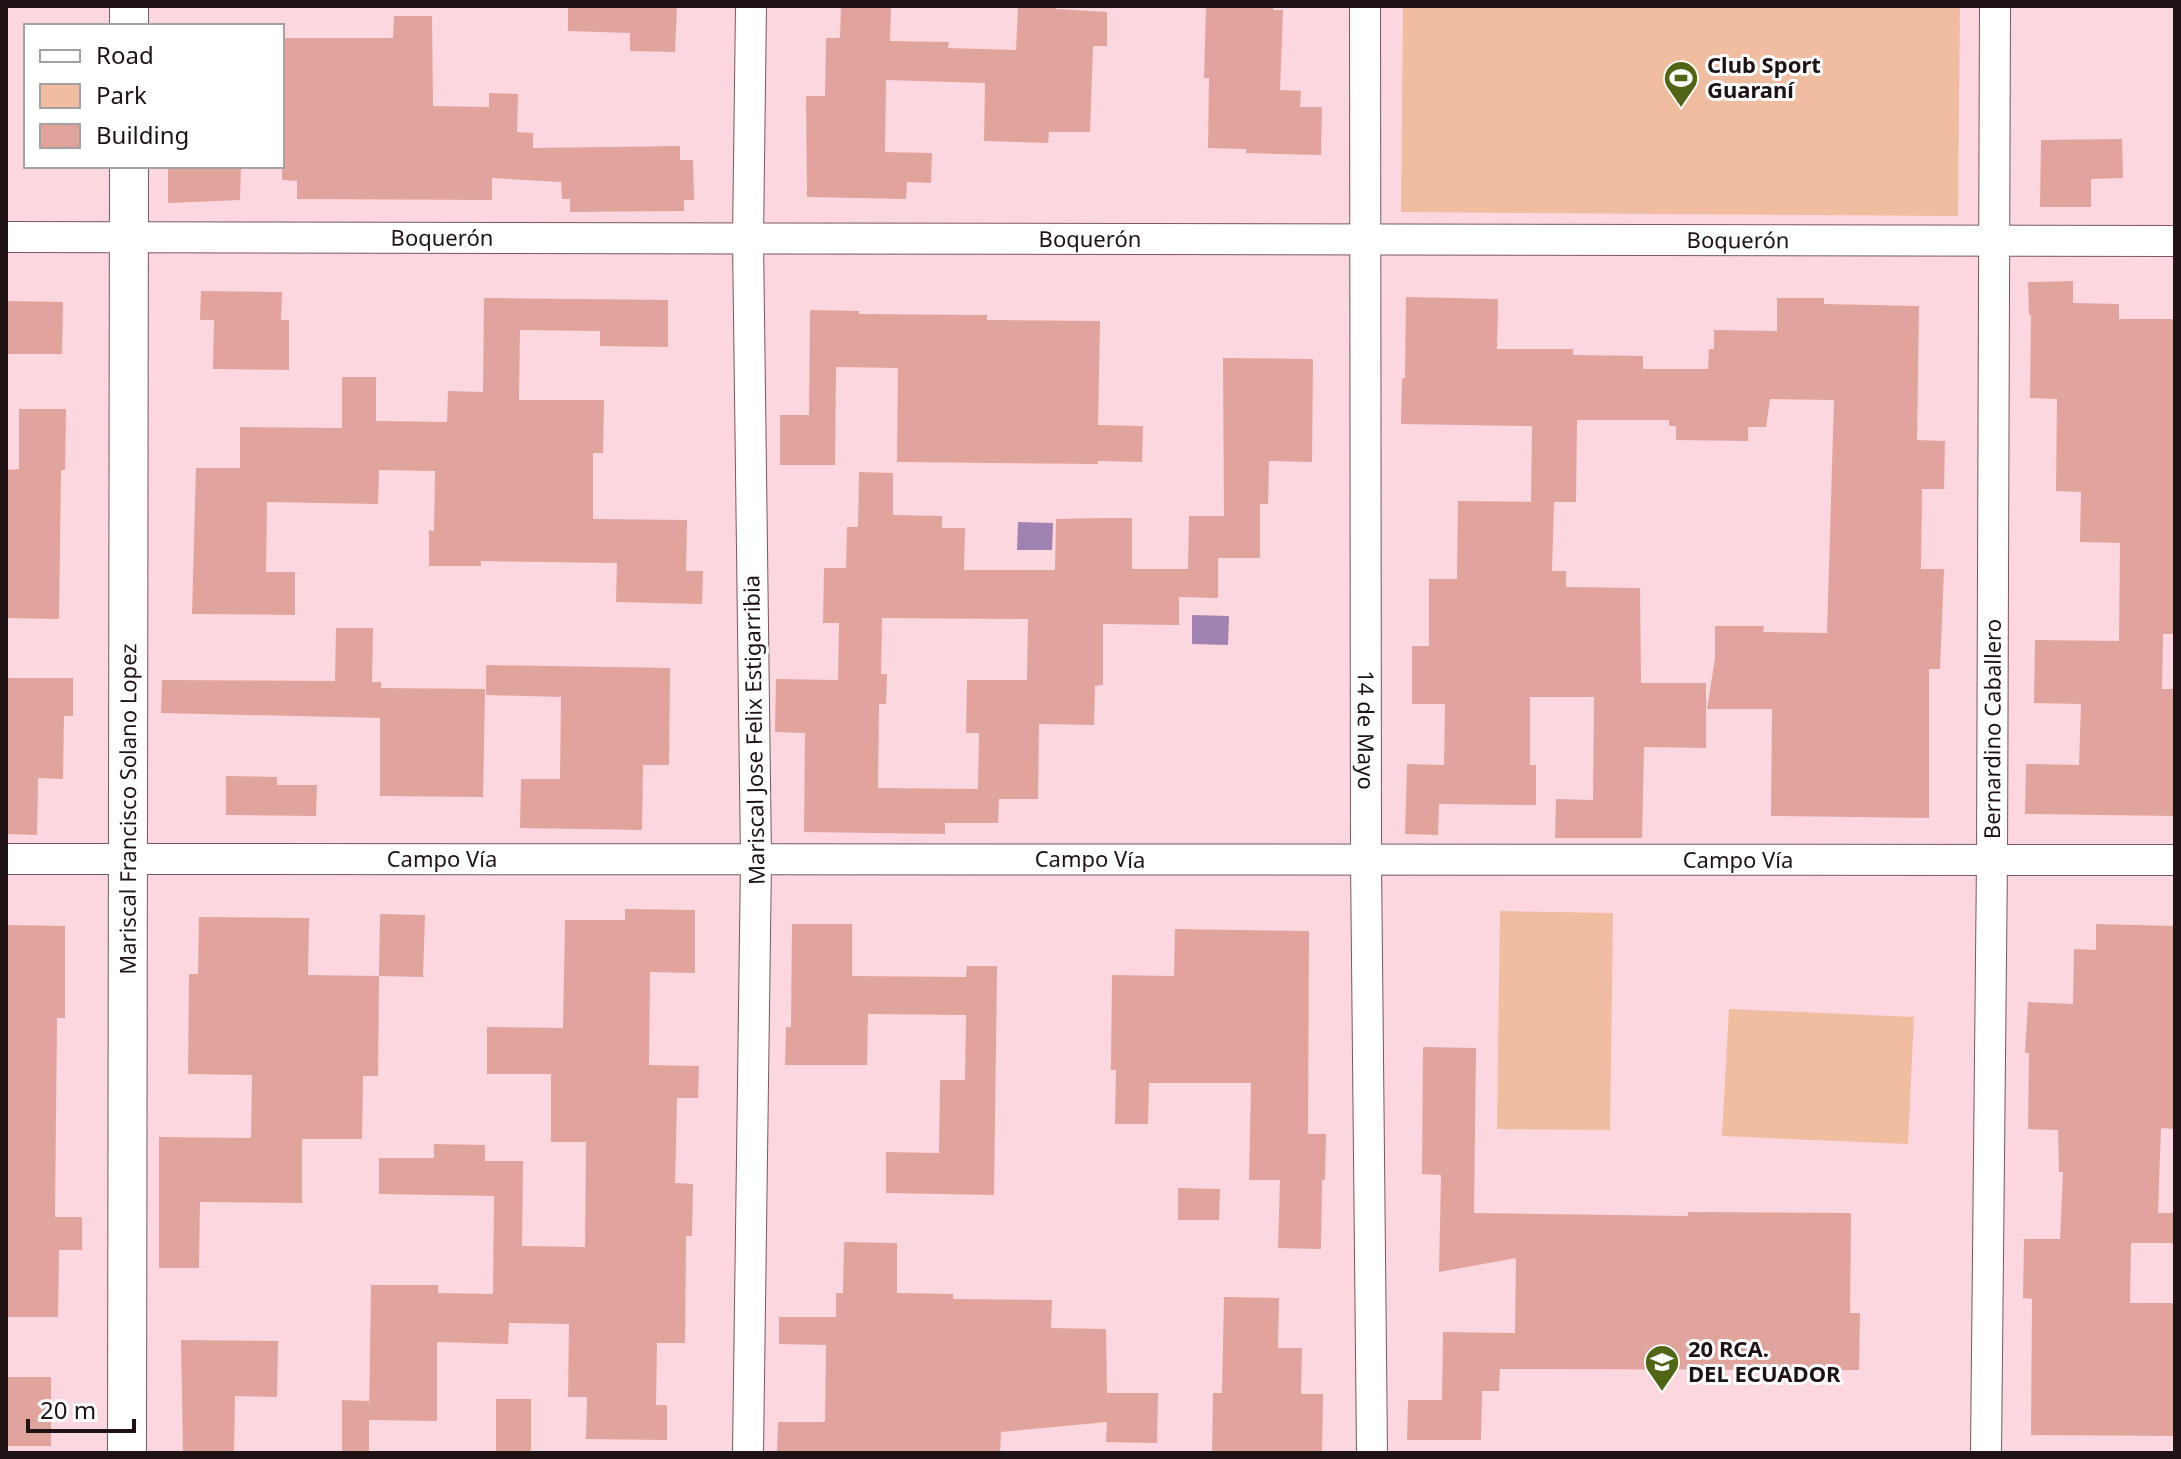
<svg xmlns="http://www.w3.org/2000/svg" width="2181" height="1459" font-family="'Noto Sans',sans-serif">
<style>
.green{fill:#f0bda0}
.water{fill:#a183b1}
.building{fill:#e1a49d;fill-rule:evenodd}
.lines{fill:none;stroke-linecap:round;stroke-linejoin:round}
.minor-casing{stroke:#785860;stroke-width:32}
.tertiary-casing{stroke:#785860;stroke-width:40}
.minor{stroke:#fff;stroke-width:30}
.tertiary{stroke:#fff;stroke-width:38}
.labels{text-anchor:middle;stroke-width:6;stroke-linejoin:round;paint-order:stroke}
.poi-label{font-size:22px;font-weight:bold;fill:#1e1215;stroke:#fff;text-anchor:start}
.street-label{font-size:22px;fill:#1e1215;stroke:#fff}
</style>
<rect width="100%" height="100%" fill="#fcd7df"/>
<path class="green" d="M 1403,6 L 1960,6 L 1958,216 L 1401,212 Z
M 1500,911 L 1613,913 L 1610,1130 L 1497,1129 Z
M 1729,1009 L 1914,1017 L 1908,1144 L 1722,1136 Z"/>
<path class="water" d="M 1018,522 L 1053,523 L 1052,550 L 1017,550 Z
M 1192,615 L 1229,616 L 1228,645 L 1192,644 Z"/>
<path class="building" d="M 568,6 L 677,6 L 675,52 L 630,51 L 630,33 L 568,31 Z
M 841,6 L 891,6 L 890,41 L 949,42 L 948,48 L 1016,50 L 1018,6 L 1056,6 L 1056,9 L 1107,12 L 1107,46 L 1093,46 L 1090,132 L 1049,132 L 1048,143 L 984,141 L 985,83 L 886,80 L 885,152 L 932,153 L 931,183 L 907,182 L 906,199 L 807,197 L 806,96 L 825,96 L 826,38 L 840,38 Z
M 1206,6 L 1273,6 L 1273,10 L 1283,10 L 1280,90 L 1301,91 L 1300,107 L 1322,107 L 1321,155 L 1246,153 L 1246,149 L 1208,148 L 1209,78 L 1204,78 Z
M 394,16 L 432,16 L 433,106 L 489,107 L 489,93 L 518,94 L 517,132 L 533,133 L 533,148 L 680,146 L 680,160 L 693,160 L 694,200 L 684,200 L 684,211 L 570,212 L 570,199 L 562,199 L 561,182 L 492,178 L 492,200 L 297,199 L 297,181 L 282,180 L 282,38 L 393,38 Z
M 2122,139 L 2123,178 L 2091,179 L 2091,207 L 2040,207 L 2041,140 Z
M 168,166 L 241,166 L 240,200 L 168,203 Z
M 2073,281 L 2073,303 L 2119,304 L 2119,319 L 2175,319 L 2175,634 L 2163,634 L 2162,689 L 2175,689 L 2175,816 L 2025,814 L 2026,764 L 2079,765 L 2081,704 L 2034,703 L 2035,640 L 2119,641 L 2120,543 L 2080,542 L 2081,492 L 2056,491 L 2057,399 L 2030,398 L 2031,315 L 2029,315 L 2028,282 Z
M 201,291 L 282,292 L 281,320 L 289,320 L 289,370 L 213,369 L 214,320 L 200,320 Z
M 1406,297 L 1498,299 L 1497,349 L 1573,349 L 1573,355 L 1643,356 L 1643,369 L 1708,369 L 1709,349 L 1714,349 L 1714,330 L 1777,331 L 1777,298 L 1824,298 L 1824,304 L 1919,306 L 1917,440 L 1945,441 L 1944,489 L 1922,489 L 1921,569 L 1944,569 L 1940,669 L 1929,669 L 1929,818 L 1771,816 L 1772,709 L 1707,709 L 1715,658 L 1715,626 L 1764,626 L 1763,632 L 1827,633 L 1834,400 L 1770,399 L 1766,427 L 1748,427 L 1748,441 L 1676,440 L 1676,426 L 1669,426 L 1669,420 L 1577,420 L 1576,502 L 1531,502 L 1532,426 L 1401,424 L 1402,378 L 1405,378 Z
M 484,298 L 668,300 L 668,347 L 600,346 L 600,331 L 520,330 L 519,400 L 604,400 L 603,453 L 593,453 L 593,519 L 687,520 L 686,571 L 703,571 L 702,604 L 616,602 L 617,563 L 481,561 L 481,566 L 429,566 L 429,530 L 434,531 L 435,471 L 379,470 L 378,504 L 267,502 L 266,572 L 295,572 L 295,615 L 192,614 L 196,468 L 240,468 L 240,427 L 342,428 L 342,377 L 376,377 L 376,421 L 447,422 L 448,391 L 483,392 Z
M 6,301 L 63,302 L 62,354 L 6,354 Z
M 810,310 L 859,311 L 859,314 L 987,315 L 987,320 L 1100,321 L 1098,425 L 1143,426 L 1142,462 L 1098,461 L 1098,464 L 897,462 L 898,368 L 836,367 L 835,465 L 780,465 L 780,415 L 809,415 Z
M 1223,358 L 1313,359 L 1312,462 L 1269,461 L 1268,504 L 1260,504 L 1260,558 L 1218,558 L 1218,598 L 1179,597 L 1179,625 L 1103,624 L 1103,685 L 1095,686 L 1094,725 L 1039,724 L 1038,799 L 999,799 L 998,823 L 945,823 L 945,834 L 804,832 L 805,733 L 775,732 L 776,679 L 838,680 L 839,623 L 823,623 L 824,568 L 846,568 L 847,527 L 858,527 L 859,472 L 893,473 L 893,515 L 942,516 L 942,528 L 965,528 L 964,570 L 1055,570 L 1056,519 L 1102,518 L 1132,518 L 1132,569 L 1188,569 L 1189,516 L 1224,516 ZM 882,618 L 1028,619 L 1027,680 L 967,680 L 966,733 L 979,733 L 978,789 L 878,788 L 879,704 L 886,704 L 887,674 L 881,674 Z
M 19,409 L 66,409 L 65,470 L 61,470 L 59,619 L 6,618 L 6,470 L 19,469 Z
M 1458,501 L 1554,502 L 1552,571 L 1566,571 L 1566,587 L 1640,588 L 1641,683 L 1706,683 L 1706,748 L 1644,747 L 1642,838 L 1555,838 L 1556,799 L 1593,800 L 1594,697 L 1530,697 L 1530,765 L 1536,765 L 1536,805 L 1439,804 L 1438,835 L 1405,834 L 1407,764 L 1444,765 L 1445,704 L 1412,704 L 1412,646 L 1429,646 L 1429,579 L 1457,579 Z
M 336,628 L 373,628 L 372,682 L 381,682 L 381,688 L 485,689 L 483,797 L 380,796 L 380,718 L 161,713 L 162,680 L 335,681 Z
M 486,665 L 670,668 L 669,765 L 643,765 L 642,830 L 520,828 L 521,779 L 560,779 L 561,697 L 486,695 Z
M 6,678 L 73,678 L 73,716 L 64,716 L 63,779 L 38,778 L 37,835 L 6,834 Z
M 226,776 L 277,777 L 277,785 L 317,785 L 316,816 L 226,815 Z
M 625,909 L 695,910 L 695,973 L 650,972 L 649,1065 L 699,1066 L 698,1098 L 677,1098 L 675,1183 L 693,1184 L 692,1236 L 686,1236 L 685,1343 L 657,1343 L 656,1405 L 667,1405 L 667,1440 L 586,1439 L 587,1397 L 568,1397 L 569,1324 L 509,1323 L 508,1344 L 437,1342 L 437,1421 L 369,1420 L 369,1453 L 342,1453 L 342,1400 L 369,1401 L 369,1416 L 371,1285 L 438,1285 L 438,1293 L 493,1294 L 494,1196 L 379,1194 L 379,1158 L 434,1158 L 434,1144 L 485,1145 L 485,1161 L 523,1161 L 522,1246 L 585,1247 L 586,1142 L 551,1142 L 551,1074 L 487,1074 L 487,1027 L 563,1028 L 565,920 L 625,920 Z
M 380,914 L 425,915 L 423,977 L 379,976 Z
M 199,917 L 309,918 L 308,975 L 379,976 L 378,1076 L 363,1076 L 362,1139 L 302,1139 L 302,1203 L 200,1202 L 199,1268 L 159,1268 L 159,1137 L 251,1138 L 252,1075 L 188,1074 L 189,974 L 198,974 Z
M 792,924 L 852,924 L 852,976 L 966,977 L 967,966 L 997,966 L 994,1195 L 886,1193 L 886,1152 L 939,1153 L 940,1080 L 965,1080 L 966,1015 L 868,1014 L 867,1065 L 785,1065 L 786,1027 L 791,1027 Z
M 2096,924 L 2175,926 L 2175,1129 L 2161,1128 L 2158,1213 L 2175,1213 L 2175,1243 L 2131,1243 L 2130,1303 L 2175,1303 L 2175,1436 L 2031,1435 L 2032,1299 L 2023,1298 L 2024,1239 L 2060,1239 L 2063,1172 L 2059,1172 L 2058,1130 L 2028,1129 L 2029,1053 L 2025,1053 L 2028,1002 L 2073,1004 L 2074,949 L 2096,950 Z
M 6,925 L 65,926 L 65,1018 L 57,1018 L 55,1217 L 82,1217 L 82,1250 L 59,1250 L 58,1317 L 6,1317 Z
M 1175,929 L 1309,931 L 1308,1134 L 1326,1134 L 1325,1180 L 1322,1180 L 1321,1249 L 1278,1248 L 1280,1180 L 1249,1180 L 1251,1083 L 1149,1083 L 1148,1124 L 1115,1124 L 1116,1070 L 1111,1070 L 1112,975 L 1174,976 Z
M 1423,1047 L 1476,1048 L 1474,1213 L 1688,1216 L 1688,1212 L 1851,1213 L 1850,1313 L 1860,1313 L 1859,1370 L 1500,1369 L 1499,1391 L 1482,1391 L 1481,1440 L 1407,1440 L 1408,1400 L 1442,1400 L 1443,1332 L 1515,1333 L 1516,1258 L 1439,1272 L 1441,1175 L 1422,1174 Z
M 1178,1188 L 1220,1189 L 1219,1220 L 1178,1220 Z
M 844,1242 L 897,1243 L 897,1293 L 953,1294 L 953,1299 L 1052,1300 L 1051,1328 L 1106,1329 L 1107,1393 L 1158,1393 L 1157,1443 L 1106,1442 L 1107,1422 L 1001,1432 L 1000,1453 L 777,1453 L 778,1422 L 825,1422 L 826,1345 L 779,1344 L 779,1317 L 836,1317 L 836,1293 L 843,1293 Z
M 1224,1297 L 1279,1298 L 1278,1348 L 1302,1348 L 1301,1394 L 1323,1394 L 1322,1453 L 1212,1452 L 1213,1393 L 1222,1393 Z
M 181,1340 L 278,1341 L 277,1397 L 235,1396 L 234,1453 L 183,1452 Z
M 6,1377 L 51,1377 L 51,1446 L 6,1446 Z
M 496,1399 L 531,1399 L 531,1453 L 496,1453 Z"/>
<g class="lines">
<g class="minor-casing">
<g id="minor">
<path id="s1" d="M 1365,6 L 1366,860 L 1372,1453"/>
<path id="s2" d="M 6,237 L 2175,241"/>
<path id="s3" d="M 6,859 L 2175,860"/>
<path d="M 748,1453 L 756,860 L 748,239 L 751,6"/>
<path id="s4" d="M 1986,1453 L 1992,860 L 1995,6"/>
</g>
</g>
<g class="tertiary-casing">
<g id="tertiary">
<path d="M 129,26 L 129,6"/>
<path id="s5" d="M 127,1453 L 129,166"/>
</g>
</g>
<use href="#minor" class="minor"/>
<use href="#tertiary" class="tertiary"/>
</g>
<defs>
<g id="stadium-pin" transform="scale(1.8)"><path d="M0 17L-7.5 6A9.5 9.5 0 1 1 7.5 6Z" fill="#506614" stroke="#fff"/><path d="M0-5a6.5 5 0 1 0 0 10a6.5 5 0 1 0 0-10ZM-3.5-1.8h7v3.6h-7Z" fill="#fff"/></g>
<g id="school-pin" transform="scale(1.8)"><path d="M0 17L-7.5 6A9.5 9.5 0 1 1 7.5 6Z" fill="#506614" stroke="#fff"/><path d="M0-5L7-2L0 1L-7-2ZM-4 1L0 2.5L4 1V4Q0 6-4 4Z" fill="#fff"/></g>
</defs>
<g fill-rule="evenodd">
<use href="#stadium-pin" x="1681" y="78"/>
<use href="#school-pin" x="1662" y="1362"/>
</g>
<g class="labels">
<g class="poi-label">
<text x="1707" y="73">Club Sport<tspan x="1707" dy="25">Guaraní</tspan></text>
<text x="1688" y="1357">20 RCA.<tspan x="1688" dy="25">DEL ECUADOR</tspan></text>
</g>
<g class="street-label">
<text dy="8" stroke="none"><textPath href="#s2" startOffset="436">Boquerón</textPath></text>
<text dy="8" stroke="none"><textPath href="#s2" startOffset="1084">Boquerón</textPath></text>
<text dy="8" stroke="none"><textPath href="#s2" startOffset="1732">Boquerón</textPath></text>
<text transform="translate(754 730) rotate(-91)" y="8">Mariscal Jose Felix Estigarribia</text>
<text dy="8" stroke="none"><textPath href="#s1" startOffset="724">14 de Mayo</textPath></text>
<text dy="8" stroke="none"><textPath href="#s4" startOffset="724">Bernardino Caballero</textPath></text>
<text dy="8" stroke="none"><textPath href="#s5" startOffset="644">Mariscal Francisco Solano Lopez</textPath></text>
<text dy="8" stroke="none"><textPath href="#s3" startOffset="436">Campo Vía</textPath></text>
<text dy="8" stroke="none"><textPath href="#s3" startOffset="1084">Campo Vía</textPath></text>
<text dy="8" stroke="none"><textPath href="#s3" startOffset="1732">Campo Vía</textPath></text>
</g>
</g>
<rect width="2181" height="1459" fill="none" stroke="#1e1215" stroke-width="16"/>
<rect x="24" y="24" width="260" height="144" fill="#ffffff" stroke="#a5a0a1" stroke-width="2"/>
<rect x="40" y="50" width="40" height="12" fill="#ffffff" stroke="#a5a0a1" stroke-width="2"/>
<text x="96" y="64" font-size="24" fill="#1e1215">Road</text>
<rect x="40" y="84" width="40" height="24" fill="#f0bda0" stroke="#a5a0a1" stroke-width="2"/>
<text x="96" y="104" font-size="24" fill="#1e1215">Park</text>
<rect x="40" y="124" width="40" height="24" fill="#e1a49d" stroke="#a5a0a1" stroke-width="2"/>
<text x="96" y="144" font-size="24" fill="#1e1215">Building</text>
<path d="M28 1419v12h106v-12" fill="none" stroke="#1e1215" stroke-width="4"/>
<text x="40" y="1419" font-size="24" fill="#1e1215" stroke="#ffffff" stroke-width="6" paint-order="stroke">20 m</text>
</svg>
